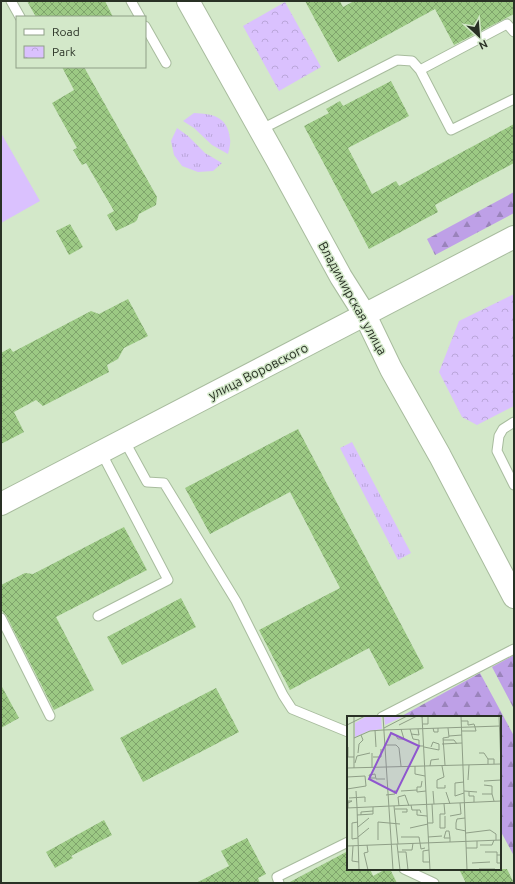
<svg xmlns="http://www.w3.org/2000/svg" width="515" height="884" font-family="Ubuntu,sans-serif">
<style>
.grass{fill:url(#grass-tufts)}
.forest{fill:url(#forest-firs)}
.park{fill:url(#park-crowns)}
.garden{fill:#dac1fe}
.building{fill:url(#building-cross-hatch)}
.lines{fill:none;stroke-linecap:round;stroke-linejoin:round}
.service-casing{stroke:#a8bc9e;stroke-width:11}
.secondary-casing{stroke:#a8bc9e;stroke-width:24}
.primary-casing{stroke:#a8bc9e;stroke-width:24}
.service{stroke:#fff;stroke-width:9}
.secondary{stroke:#fff;stroke-width:22}
.primary{stroke:#fff;stroke-width:22}
.labels{text-anchor:middle;stroke-width:3;stroke-linejoin:round;paint-order:stroke}
.street-label{font-size:13px;fill:#293125;stroke:#d3e8c9}
.inset-road{fill:none;stroke:#8f9f87;stroke-width:1}
.view{fill:#8f56ce;fill-opacity:0.15;stroke:#8f56ce;stroke-width:2}
.inset-edge{fill:none;stroke:#293125;stroke-width:2}
</style>
<defs>
<pattern id="grass-tufts" width="24" height="20" patternUnits="userSpaceOnUse"><rect width="24" height="20" fill="#dac1fe"/><path d="M3 7l-1-3M5 7V3M7 7l1-3M15 17l-1-3M17 17v-4M19 17l1-3" fill="none" stroke="#bba6da"/></pattern>
<pattern id="forest-firs" width="22" height="20" patternUnits="userSpaceOnUse"><rect width="22" height="20" fill="#bea0e7"/><path d="M5 1l3.5 6h-7zM16 11l3.5 6h-7z" fill="#9a83bb"/></pattern>
<pattern id="park-crowns" width="20" height="18" patternUnits="userSpaceOnUse"><rect width="20" height="18" fill="#dac1fe"/><path d="M2 6a3 3 0 1 1 6 0M12 15a3 3 0 1 1 6 0" fill="none" stroke="#bba6da"/></pattern>
<pattern id="building-cross-hatch" width="8" height="8" patternUnits="userSpaceOnUse"><rect width="8" height="8" fill="#9cc984"/><path d="M0 0l8 8M0 8l8-8" fill="none" stroke="#7fa46c"/></pattern>
</defs>
<rect width="100%" height="100%" fill="#d3e8c9"/>
<path class="grass" d="M 194,113 C 212,114 228,116 230,139 C 231,143 229,149 228,154 L 212,145 L 194,128 L 183,121 Z
M 177,128 L 188,136 L 205,153 L 222,163 L 213,171 L 198,172 L 182,166 L 174,155 L 171,141 Z
M 352,442 L 411,553 L 398,560 L 340,448 Z"/>
<path class="forest" d="M 514,192 L 514,213 L 435,255 L 427,239 Z
M 514,655 L 514,709 L 492,667 Z
M 480,673 L 514,736 L 514,856 L 500,830 L 500,717 L 400,717 Z"/>
<path class="park" d="M 285,2 L 321,67 L 279,91 L 243,26 Z
M 514,294 L 514,406 L 477,425 L 462,417 L 439,372 L 459,321 Z"/>
<path class="garden" d="M 1,133 L 40,201 L 1,223 Z"/>
<path class="building" d="M 27,1 L 105,1 L 113,17 L 36,17 Z
M 305,1 L 340,1 L 343,7 L 354,1 L 514,1 L 514,14 L 454,45 L 435,9 L 338,62 Z
M 62,67 L 84,67 L 157,197 L 156,205 L 139,214 L 137,220 L 135,222 L 116,231 L 107,215 L 114,211 L 86,163 L 82,165 L 73,150 L 77,148 L 52,103 L 74,90 Z
M 391,81 L 409,116 L 348,148 L 372,194 L 396,181 L 399,186 L 514,124 L 514,163 L 435,205 L 438,212 L 369,249 L 304,126 L 329,113 L 326,109 L 340,101 L 343,106 Z
M 70,224 L 83,247 L 69,255 L 56,231 Z
M 128,299 L 148,336 L 124,348 L 118,359 L 107,365 L 109,372 L 43,406 L 36,400 L 14,412 L 24,432 L 1,444 L 1,353 L 10,348 L 13,352 L 91,311 L 99,314 Z
M 298,429 L 424,668 L 389,686 L 369,648 L 290,690 L 259,630 L 340,588 L 290,492 L 210,534 L 185,488 Z
M 124,527 L 147,570 L 56,617 L 94,690 L 54,710 L 6,615 L 3,612 L 1,609 L 1,585 L 25,573 L 33,574 Z
M 181,598 L 196,627 L 122,665 L 107,637 Z
M 1,685 L 19,718 L 1,728 Z
M 216,688 L 239,732 L 143,782 L 120,738 Z
M 104,820 L 112,835 L 71,856 L 73,858 L 55,868 L 46,852 Z
M 247,838 L 266,874 L 258,878 L 260,883 L 196,883 L 229,866 L 221,851 Z
M 348,851 L 348,869 L 370,869 L 373,876 L 386,869 L 390,869 L 397,883 L 288,883 Z
M 459,869 L 507,869 L 514,883 L 466,883 Z"/>
<g class="lines">
<g class="service-casing">
<path id="service" d="M 11,1 L 20,17
M 131,1 L 140,17
M 145,26 L 166,63
M 420,70 L 507,24 L 514,32
M 260,130 L 397,60 L 412,61 L 420,70 L 451,130 L 514,99
M 514,422 L 503,429 L 499,436 L 497,451 L 514,485
M 124,440 L 147,482 L 164,483 L 236,601 L 283,695 L 292,709 L 348,732
M 98,616 L 168,580 L 101,452
M 1,618 L 50,716
M 382,717 L 514,649
M 404,869 L 434,883
M 279,883 L 277,877 L 348,842"/>
</g>
<g class="secondary-casing">
<path id="secondary" d="M 188,1 L 277,160 L 341,277 L 365,315 L 391,369 L 440,456 L 514,597"/>
</g>
<g class="primary-casing">
<path id="primary" d="M 1,504 L 514,237"/>
</g>
<use href="#service" class="service"/>
<use href="#secondary" class="secondary"/>
<use href="#primary" class="primary"/>
</g>
<g class="labels">
<g class="street-label">
<text transform="translate(353 298) rotate(61)" y="5">Владимирская улица</text>
<text transform="translate(258 371) rotate(-27)" y="5">улица Воровского</text>
</g>
</g>
<g transform="translate(347 716)">
<rect width="154" height="154" fill="#d3e8c9"/>
<path d="M 37,0 L 57,0 L 38,9 Z" fill="#dac1fe"/>
<path d="M 20,0 L 34,0 L 35,13 L 21,15 L 8,21 L 8,7 Z" fill="#dac1fe"/>
<path class="inset-road" d="M 7,0 L 7,52M 36,0 L 46,154M 75,0 L 83,154M 114,0 L 120,154M 152,0 L 154,49M 114,5 L 121,5 L 121,9 L 127,8 L 128,11M 76,8 L 81,8 L 81,0M 0,9 L 18,0M 52,9 L 70,0 L 76,1M 37,12 L 60,0M 86,12 L 87,16 L 91,16 L 91,12M 63,13 L 66,23 L 72,24 L 72,30 L 77,30M 28,14 L 29,31M 115,15 L 129,15 L 128,11M 48,18 L 51,23 L 57,23 L 54,13M 64,18 L 72,19 L 71,13M 102,20 L 115,19M 7,22 L 23,15 L 36,14 L 153,10M 96,24 L 107,24 L 110,28M 95,28 L 115,27M 37,29 L 49,29 L 52,32 L 54,50M 1,31 L 1,41 L 7,41M 77,31 L 92,34 L 92,28 L 86,26 L 84,31M 11,37 L 12,28 L 16,24 L 14,19M 25,37 L 25,51M 132,37 L 137,37 L 141,43M 26,41 L 34,41 L 34,33M 8,47 L 10,40 L 23,37M 141,48 L 141,43 L 147,43 L 147,48M 98,49 L 96,22 L 102,21 L 101,12M 68,50 L 68,58 L 78,60M 83,50 L 84,44 L 92,43M 95,50 L 97,61 L 90,64 L 90,72 L 98,72 L 98,69M 0,52 L 154,48M 0,61 L 18,60 L 19,70 L 0,73M 28,62 L 23,62 L 22,59 L 28,58 L 29,63 L 38,63M 121,64 L 122,49M 75,65 L 74,71 L 70,71 L 70,76 L 79,75M 137,65 L 154,64M 117,66 L 108,67 L 108,80 L 117,77M 137,69 L 145,70 L 145,78M 9,75 L 10,91M 54,75 L 70,74M 86,75 L 87,88M 117,75 L 130,76M 99,76 L 103,88M 122,76 L 122,80 L 127,80 L 127,86M 135,78 L 145,78 L 147,85M 39,79 L 48,78 L 48,74M 2,82 L 18,81 L 18,86M 1,87 L 1,85 L 5,85 L 1,87 L 1,92M 97,88 L 98,98 L 93,98 L 93,112 L 98,112 L 98,100M 64,89 L 65,94 L 73,94 L 74,97M 47,90 L 51,128M 52,90 L 51,81 L 58,79 L 62,90M 10,91 L 12,154M 0,92 L 154,85M 48,93 L 60,93 L 60,96 L 55,96M 70,94 L 70,99 L 80,100M 10,99 L 26,98 L 26,91M 14,99 L 14,96 L 26,95M 103,100 L 114,98 L 113,87M 118,102 L 110,103 L 109,107 L 109,113 L 119,115M 11,106 L 5,107 L 5,123 L 11,122M 81,107 L 86,107 L 85,88M 11,111 L 22,102M 63,112 L 81,108M 119,117 L 143,114 L 149,118 L 149,124M 11,121 L 22,112M 54,121 L 72,121 L 74,133 L 78,132M 81,121 L 95,120M 103,122 L 102,115 L 99,115 L 97,122 L 103,122 L 103,126M 31,124 L 31,106 L 53,108M 50,128 L 53,154M 20,129 L 21,136 L 17,137 L 21,154M 133,129 L 145,129 L 147,124M 0,130 L 154,124M 6,130 L 5,145 L 12,146M 119,132 L 130,132 L 130,125M 55,134 L 65,134 L 66,127M 82,134 L 76,135 L 76,146 L 83,146M 51,136 L 59,136 L 61,154M 138,136 L 150,136 L 150,139M 154,139 L 150,139 L 150,147 L 154,147M 125,147 L 143,146M 132,153 L 148,153"/>
<path class="view" d="M 44,17 L 72,30 L 49,77 L 22,63 Z"/>
<rect width="154" height="154" class="inset-edge"/>
</g>
<rect width="515" height="884" fill="none" stroke="#293125" stroke-width="4"/>
<rect x="16" y="16" width="130" height="52" fill="#d3e8c9" stroke="#8f9f87"/>
<rect x="24" y="29" width="20" height="6" fill="#ffffff" stroke="#8f9f87"/>
<text x="52" y="36" font-size="12" fill="#293125">Road</text>
<rect x="24" y="46" width="20" height="12" fill="url(#park-crowns)" stroke="#8f9f87"/>
<text x="52" y="56" font-size="12" fill="#293125">Park</text>
<g transform="translate(479 36) rotate(154)" stroke="#d3e8c9" stroke-width="3" paint-order="stroke">
<path d="M0-3L7 15L0 10L-7 15Z" fill="#293125"/>
<text y="-6" font-size="11" font-weight="bold" text-anchor="middle" fill="#293125">N</text>
</g>
</svg>
